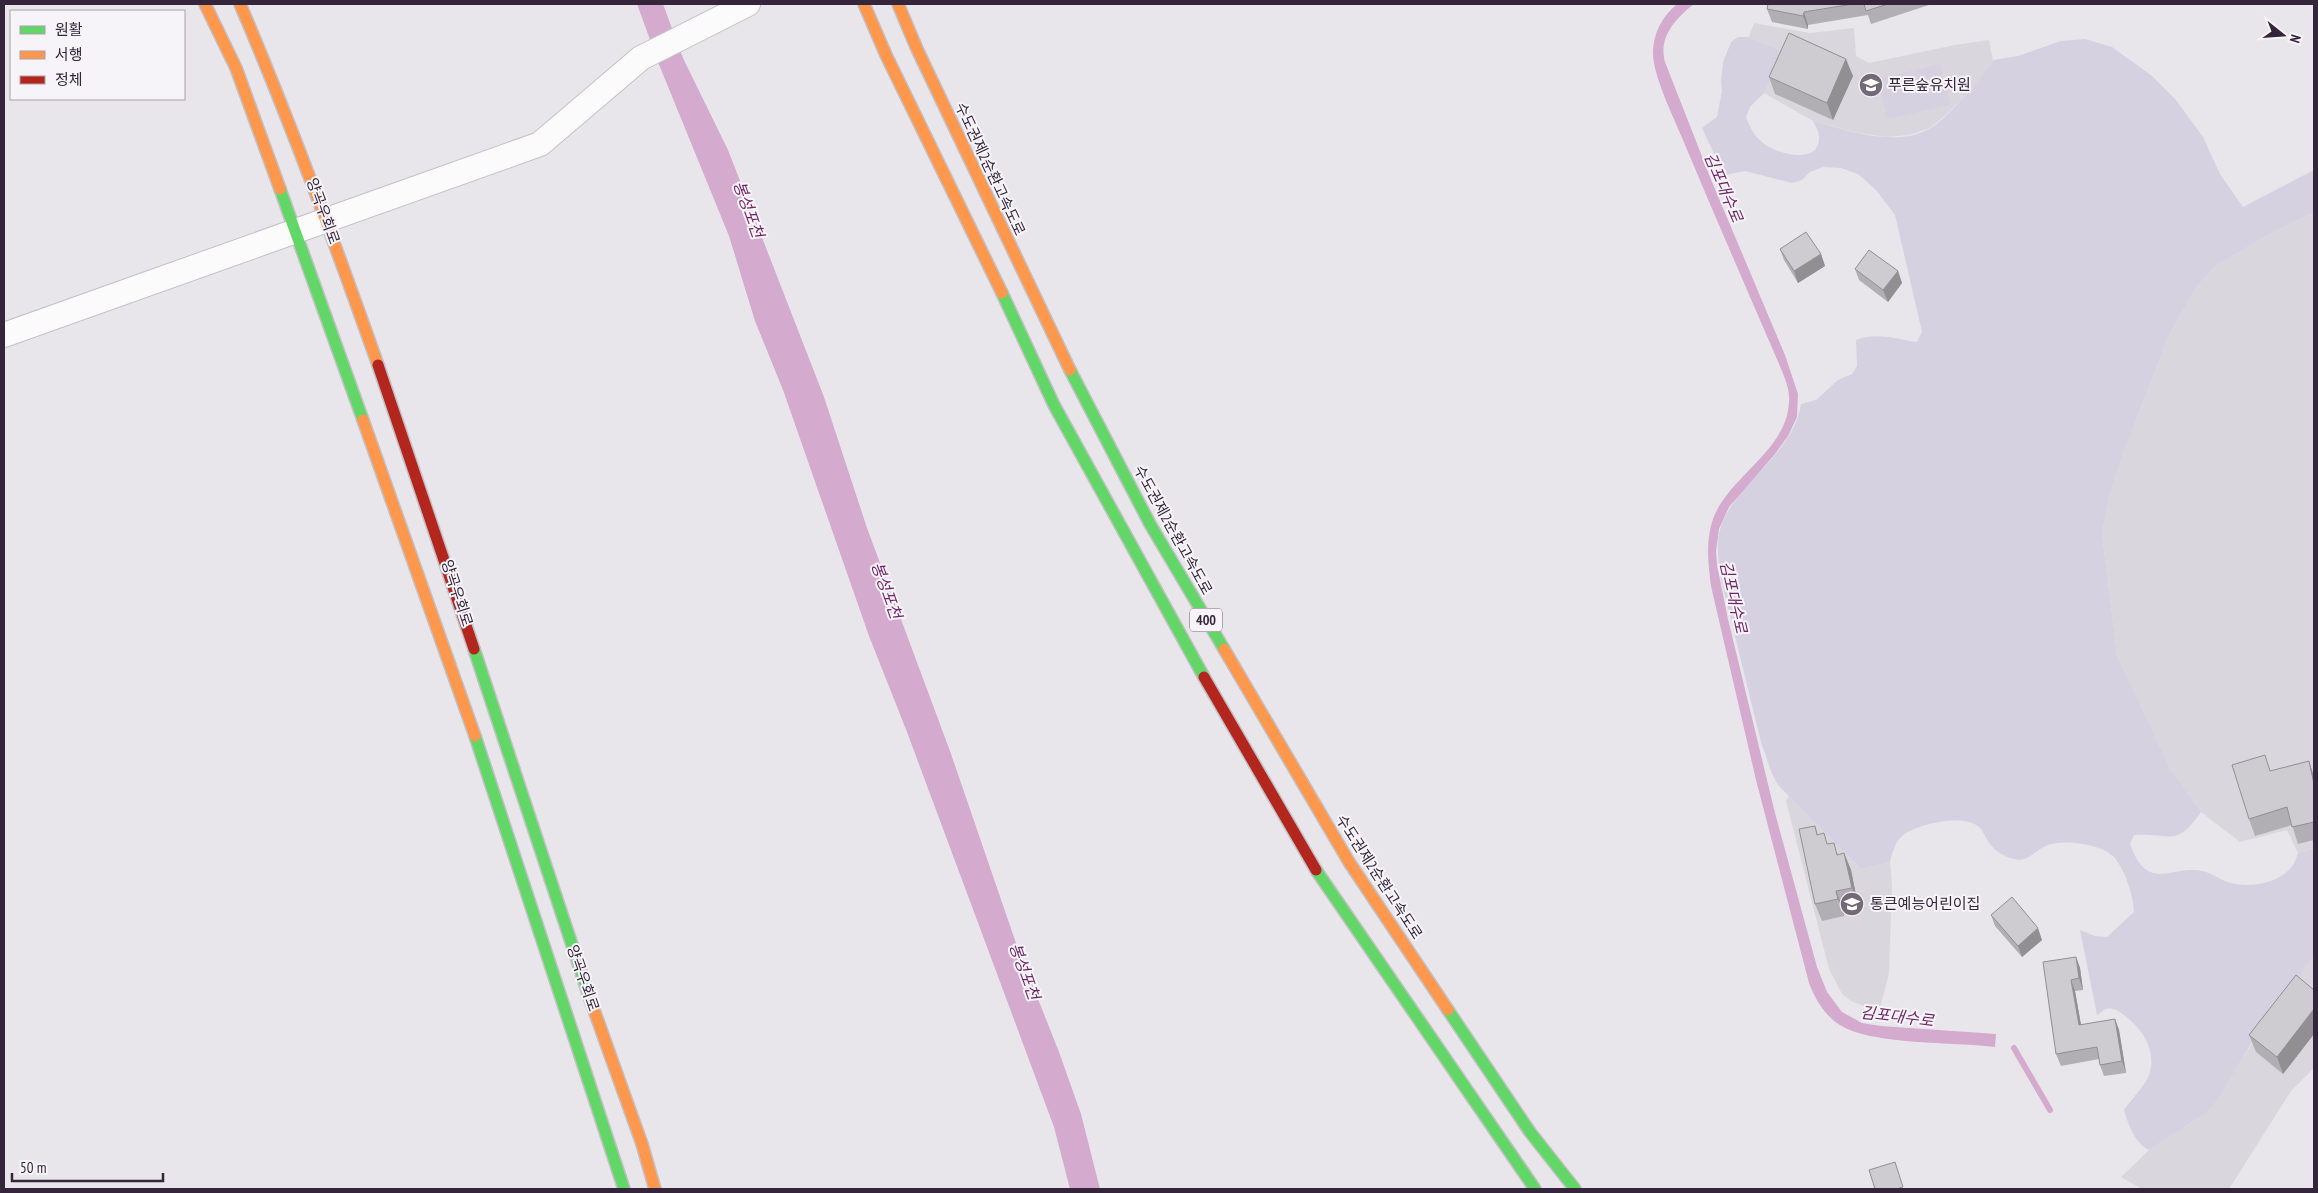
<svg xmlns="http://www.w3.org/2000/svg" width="2318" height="1193" font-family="'PT Sans Narrow','Noto Sans KR',sans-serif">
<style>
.built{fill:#dad6dd}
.green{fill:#d5d1e1}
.water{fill:#d4abcf}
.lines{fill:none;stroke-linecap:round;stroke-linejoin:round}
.stream{stroke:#d4abcf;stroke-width:6}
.street-casing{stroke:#c4c1c6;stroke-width:26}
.fast-casing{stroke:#c3c0c5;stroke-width:14}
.slow-casing{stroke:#c3c0c5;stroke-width:14}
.jam-casing{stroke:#c3c0c5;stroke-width:14}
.street{stroke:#fcfbfc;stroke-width:24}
.fast{stroke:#63d668;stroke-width:11}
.slow{stroke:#ff974d;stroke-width:11}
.jam{stroke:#b3261e;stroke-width:11}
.wall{fill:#b2afb4}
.shaded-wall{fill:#918f92}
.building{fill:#cfccd1;stroke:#918f92}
.labels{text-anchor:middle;stroke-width:4;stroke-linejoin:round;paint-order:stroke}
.shield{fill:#f6f4f8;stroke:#6f6374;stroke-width:1}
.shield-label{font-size:14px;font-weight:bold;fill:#35253b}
.poi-label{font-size:15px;fill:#35253b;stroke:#f6f4f8;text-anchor:start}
.street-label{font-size:15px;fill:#35253b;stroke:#f6f4f8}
.water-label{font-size:16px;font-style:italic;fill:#712566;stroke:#f6f4f8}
</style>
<rect width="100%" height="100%" fill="#e8e6ea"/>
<path class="built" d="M 1754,23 L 1810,33 L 1854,28 L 1856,56 L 1869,63 L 1955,45 L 1989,40 L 1993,60 L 1982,78 L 1946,115 L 1930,128 L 1909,135 L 1886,137 L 1858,133 L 1813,121 L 1764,93 L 1782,51 L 1749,37 Z
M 2311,214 L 2314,215 L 2314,849 L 2298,853 L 2287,830 L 2240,842 L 2201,812 L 2170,768 L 2117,655 L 2102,533 L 2110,492 L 2123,454 L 2169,335 L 2196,288 L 2215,266 L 2273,232 Z
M 1789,796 L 1861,869 L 1890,862 L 1892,885 L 1889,973 L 1879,1012 L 1851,1001 L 1842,994 L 1829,969 L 1786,801 Z
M 2314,956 L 2314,1068 L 2291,1091 L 2229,1189 L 2142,1189 L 2121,1177 L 2149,1150 L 2206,1113 L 2287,991 Z"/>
<path class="green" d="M 1738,37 L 1749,37 L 1782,51 L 1764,93 L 1750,107 L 1746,117 C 1750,127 1754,136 1763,143 C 1776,154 1821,166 1819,136 C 1819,131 1815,126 1813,121 C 1849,131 1896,148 1931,128 C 1942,121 1951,111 1959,102 C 1973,88 1984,76 1993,60 L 2018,56 L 2061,41 L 2085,39 L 2112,47 L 2152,76 L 2176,100 L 2203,137 L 2220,174 L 2243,207 L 2314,170 L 2314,215 L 2311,214 L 2273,232 L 2215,266 L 2196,288 L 2169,335 L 2123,454 L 2110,493 L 2102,533 L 2117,655 L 2170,768 L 2201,812 C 2176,848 2171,833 2134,835 L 2130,844 C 2149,896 2172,862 2206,872 C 2213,874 2220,879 2227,882 C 2247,888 2273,885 2289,870 C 2293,866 2296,859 2298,853 L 2314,849 L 2314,956 L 2287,991 L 2252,1042 L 2217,1100 L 2206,1113 L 2149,1150 C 2134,1142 2129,1126 2124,1110 C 2131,1100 2148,1082 2150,1072 C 2156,1048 2142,1029 2124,1015 C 2119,1011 2113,1007 2106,1009 C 2103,1010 2100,1013 2097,1015 L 2080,930 L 2095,936 L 2107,937 L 2134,912 C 2134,896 2124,867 2113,856 C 2100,844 2064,839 2048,845 C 2036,849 2028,863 2014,859 C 2001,856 1991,848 1985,836 C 1983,833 1982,829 1979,827 C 1964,813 1913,824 1900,838 C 1894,845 1892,854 1890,862 L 1861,869 L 1778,785 L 1772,774 L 1761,742 L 1720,575 C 1719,563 1717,551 1718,540 C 1725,485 1792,461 1801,404 L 1816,400 L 1838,380 L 1852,374 L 1857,366 L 1856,340 C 1876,332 1896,339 1917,342 L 1922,332 L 1895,215 L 1876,190 L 1858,174 L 1841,168 L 1823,167 L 1810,172 L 1802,180 L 1792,183 L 1745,171 L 1724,175 L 1702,128 L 1717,117 L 1722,91 L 1721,81 L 1723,62 L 1731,42 Z
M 1940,64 L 1950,105 L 1887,119 L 1878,79 Z"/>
<path class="water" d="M 637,4 L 663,4 L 683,58 L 728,150 L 824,397 L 867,528 L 950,751 L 1017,946 L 1059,1052 L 1081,1114 L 1100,1189 L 1070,1189 L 1054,1127 L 907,732 L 869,636 L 783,390 L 755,321 L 729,236 L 660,67 Z
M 1677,4 L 1694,4 C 1676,18 1658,37 1665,62 L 1712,182 L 1785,355 L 1798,394 L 1797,417 L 1788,436 L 1775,454 L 1729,507 L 1719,529 L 1716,551 L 1717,565 L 1728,619 L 1775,813 L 1817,967 L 1827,992 L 1842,1012 L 1862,1023 L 1881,1026 L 1996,1034 L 1995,1047 C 1956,1042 1870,1045 1840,1025 C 1825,1016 1815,999 1809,983 L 1756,780 L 1711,586 C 1708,563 1705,537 1715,514 C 1734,473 1791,447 1789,397 C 1789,388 1785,379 1782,371 C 1749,294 1715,217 1683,140 C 1674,118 1653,76 1653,53 C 1653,33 1662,17 1677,4 Z"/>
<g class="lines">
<path class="stream" d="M 2014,1048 L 2050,1110"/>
<g class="street-casing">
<path id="street" d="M 4,335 L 540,144 L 641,58 L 748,4"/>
</g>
<g class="fast-casing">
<path id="fast" d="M 280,189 L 363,420
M 1002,293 L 1054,405 L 1204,677
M 1070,370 L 1150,524 L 1224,649
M 474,649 L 589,996
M 475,736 L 624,1189
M 1316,870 L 1535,1189
M 1448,1010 L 1530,1132 L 1575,1189"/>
</g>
<g class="slow-casing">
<path id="slow" d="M 205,4 L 236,68 L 280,189
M 240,4 C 291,123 335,244 378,365
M 864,4 L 886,55 L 1002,293
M 898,4 L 917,49 L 1070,370
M 363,420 L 475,736
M 1224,649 L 1349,862 L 1448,1010
M 589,996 L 642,1144 L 655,1189"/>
</g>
<g class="jam-casing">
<path id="jam" d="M 378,365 L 474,649
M 1204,677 L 1316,870"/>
</g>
<use href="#street" class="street"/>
<use href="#fast" class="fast"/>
<use href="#slow" class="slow"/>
<use href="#jam" class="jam"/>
</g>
<path class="wall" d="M 1768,4 L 1932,4 L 1871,24 L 1868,15 L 1808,25 L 1808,29 L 1772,22 L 1767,9 Z
M 1853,76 L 1833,120 L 1775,94 L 1769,77 Z
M 1780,249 L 1821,254 L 1825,266 L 1798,283 L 1784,260 Z
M 1855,269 L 1898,271 L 1902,283 L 1888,302 L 1859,280 Z
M 2309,761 L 2314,777 L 2314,840 L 2298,844 L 2292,825 L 2255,836 L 2249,819 L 2271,771 Z
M 1815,826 L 1818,835 L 1839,855 L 1844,853 L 1851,870 L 1858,905 L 1843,908 L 1844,916 L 1822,921 L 1815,904 Z
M 1991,915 L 2042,940 L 2022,957 L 1995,926 Z
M 2076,957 L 2080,968 L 2083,990 L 2075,991 L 2081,1025 L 2115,1019 L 2119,1030 L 2126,1073 L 2104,1076 L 2100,1065 L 2099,1059 L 2061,1066 L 2056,1054 Z
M 2314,990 L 2314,1034 L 2283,1074 L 2256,1052 L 2249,1035 Z"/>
<path class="shaded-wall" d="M 1804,12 L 1808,25 L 1808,29 L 1803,16 Z
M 1846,59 L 1853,76 L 1833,120 L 1827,103 Z
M 1821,254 L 1825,266 L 1798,283 L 1794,271 Z
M 1898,271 L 1902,283 L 1888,302 L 1883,290 Z
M 2309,761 L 2314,777 L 2314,784 Z
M 1844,853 L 1851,870 L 1858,905 L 1852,888 Z
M 1836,891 L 1843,908 L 1844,916 L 1838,899 Z
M 2038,928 L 2042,940 L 2022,957 L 2018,946 Z
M 2076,957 L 2080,968 L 2083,990 L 2079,978 Z
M 2071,980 L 2075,991 L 2083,1036 L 2079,1025 Z
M 2314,1009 L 2314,1034 L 2283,1074 L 2277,1057 Z
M 2115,1019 L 2119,1030 L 2126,1073 L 2122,1061 Z"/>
<path class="building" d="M 1768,4 L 1853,4 L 1804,12 L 1803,16 L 1767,9 Z
M 1864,4 L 1888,4 L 1866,11 Z
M 1789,33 L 1846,59 L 1827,103 L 1769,77 Z
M 1806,232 L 1821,254 L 1794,271 L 1780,249 Z
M 1869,250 L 1898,271 L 1883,290 L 1855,269 Z
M 2265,755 L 2270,771 L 2309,761 L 2314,784 L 2314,822 L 2292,827 L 2287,807 L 2249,819 L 2232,765 Z
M 1815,826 L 1817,835 L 1824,833 L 1827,844 L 1834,843 L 1837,855 L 1844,853 L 1852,888 L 1836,891 L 1838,899 L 1815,904 L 1799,829 Z
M 2012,897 L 2038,928 L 2018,946 L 1991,915 Z
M 2076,957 L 2079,978 L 2071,980 L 2079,1025 L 2115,1019 L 2122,1061 L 2100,1065 L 2097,1047 L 2056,1054 L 2043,962 Z
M 2296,975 L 2314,990 L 2314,1009 L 2277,1057 L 2249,1035 Z
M 1895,1162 L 1903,1187 L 1896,1189 L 1875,1189 L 1869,1170 Z"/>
<defs>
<g id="school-disc" transform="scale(1.25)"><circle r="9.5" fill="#746978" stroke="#f6f4f8"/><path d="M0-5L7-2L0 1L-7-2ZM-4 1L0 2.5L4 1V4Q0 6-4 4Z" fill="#fff"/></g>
</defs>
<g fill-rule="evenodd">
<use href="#school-disc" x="1871" y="85"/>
<use href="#school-disc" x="1852" y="904"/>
</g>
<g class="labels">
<rect class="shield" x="1190" y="608.5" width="32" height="23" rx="4"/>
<g class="shield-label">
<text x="1206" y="625">400</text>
</g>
<g class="poi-label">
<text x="1888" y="90">푸른숲유치원</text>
<text x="1870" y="909">통큰예능어린이집</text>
</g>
<g class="street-label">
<text transform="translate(990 169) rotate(65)" y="5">수도권제2순환고속도로</text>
<text transform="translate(323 211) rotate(70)" y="5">양곡우회로</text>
<text transform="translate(1173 530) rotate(61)" y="5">수도권제2순환고속도로</text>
<text transform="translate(457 593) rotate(72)" y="5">양곡우회로</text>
<text transform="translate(1379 877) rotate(57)" y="5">수도권제2순환고속도로</text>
<text transform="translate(583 978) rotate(71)" y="5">양곡우회로</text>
</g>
<g class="water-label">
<text transform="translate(1724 187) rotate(67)" y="6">김포대수로</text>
<text transform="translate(749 209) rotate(70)" y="6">봉성포천</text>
<text transform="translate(887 590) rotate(70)" y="6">봉성포천</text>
<text transform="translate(1734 597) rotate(77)" y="6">김포대수로</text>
<text transform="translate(1025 971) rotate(70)" y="6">봉성포천</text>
<text transform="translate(1897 1016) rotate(7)" y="6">김포대수로</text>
</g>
</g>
<rect width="2318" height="1193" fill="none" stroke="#35253b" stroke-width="10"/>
<rect x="10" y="10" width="175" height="90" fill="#f6f4f8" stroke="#a9a1ac"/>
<rect x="20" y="26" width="25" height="8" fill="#63d668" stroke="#a9a1ac"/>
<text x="55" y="35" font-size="15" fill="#35253b">원활</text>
<rect x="20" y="51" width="25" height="8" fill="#ff974d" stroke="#a9a1ac"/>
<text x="55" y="60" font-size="15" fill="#35253b">서행</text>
<rect x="20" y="76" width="25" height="8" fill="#b3261e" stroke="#a9a1ac"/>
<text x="55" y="85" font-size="15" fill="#35253b">정체</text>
<g transform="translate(2283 35) rotate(107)" stroke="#f6f4f8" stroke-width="4" paint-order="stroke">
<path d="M0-4L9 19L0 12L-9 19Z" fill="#35253b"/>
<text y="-8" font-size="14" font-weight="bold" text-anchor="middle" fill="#35253b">N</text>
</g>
<path d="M12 1173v8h151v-8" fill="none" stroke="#35253b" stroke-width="2.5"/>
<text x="20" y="1173" font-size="15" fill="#35253b" stroke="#f6f4f8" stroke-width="4" paint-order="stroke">50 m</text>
</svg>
